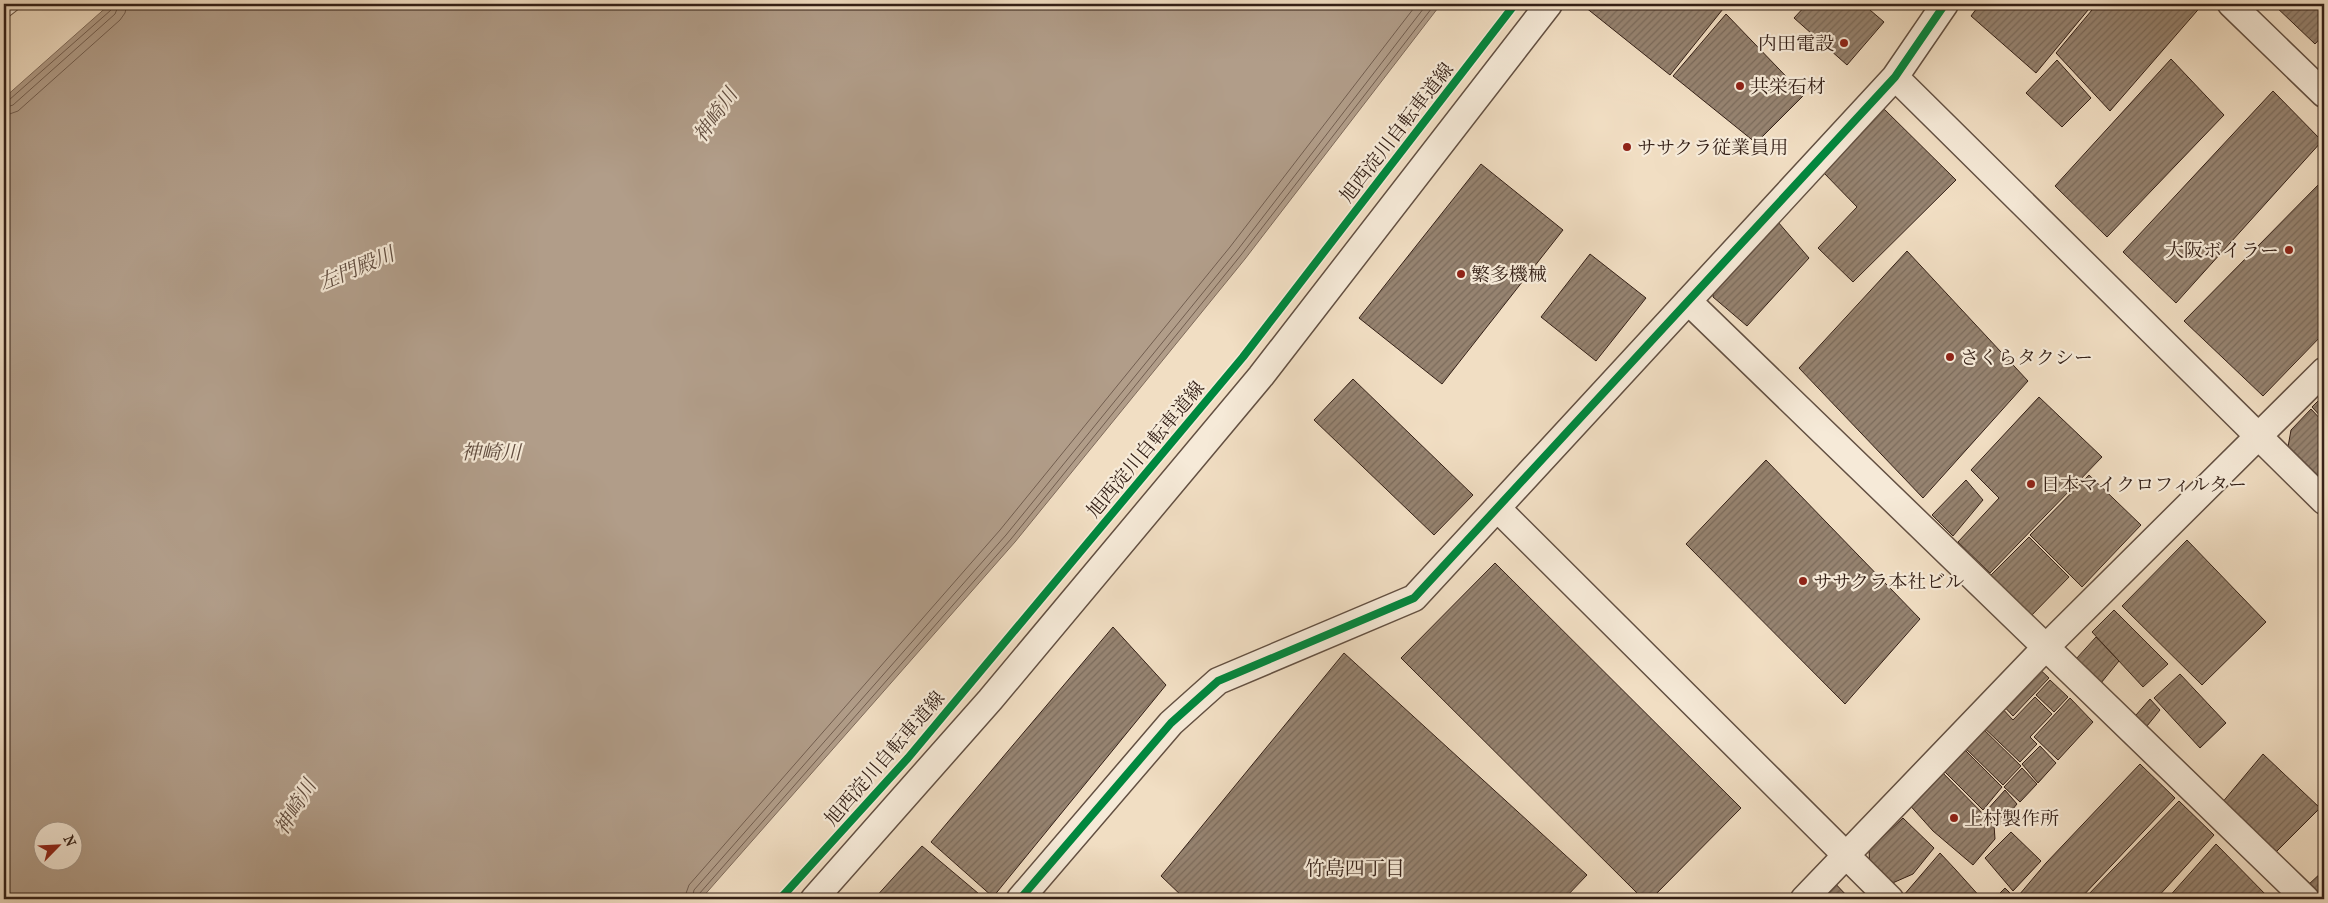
<svg xmlns="http://www.w3.org/2000/svg" width="2328" height="903" font-family="'IM FELL French Canon','Noto Serif JP',serif">
<style>
.water{fill:#b19d89;stroke:#7f6b5b;fill-rule:evenodd}
.lines{fill:none;stroke-linecap:round;stroke-linejoin:round}
.shore{stroke:#725e50;stroke-width:1}
.building{fill:url(#building-hatch);stroke:#342017}
.service-casing{stroke:#635042;stroke-width:16}
.minor-casing{stroke:#635042;stroke-width:29}
.service{stroke:#f6ead8;stroke-width:14}
.minor{stroke:#f6ead8;stroke-width:26}
.cycleway-casing{stroke:#f6ead8;stroke-width:11}
.cycleway{stroke:#00873e;stroke-width:8}
.poi-dot{fill:#8f2418;stroke:#f6ead8;stroke-width:2}
.labels{text-anchor:middle;stroke-width:4.5;stroke-linejoin:round;paint-order:stroke}
.poi-label{font-size:19px;fill:#342017;stroke:#f6ead8;text-anchor:start}
.street-label{font-size:19px;fill:#342017;stroke:#f6ead8}
.water-label{font-size:20px;font-style:italic;fill:#604c3f;stroke:#f6ead8}
.neighbourhood-label{font-size:20px;fill:#342017;stroke:#f6ead8}
</style>
<defs>
<pattern id="building-hatch" width="6" height="6" patternUnits="userSpaceOnUse" patternTransform="scale(1.25)"><rect width="6" height="6" fill="#968370"/><path d="M-1 1l2-2M0 6l6-6M5 7l2-2" fill="none" stroke="#7b6b5b"/></pattern>
</defs>
<rect width="100%" height="100%" fill="#f1dec3"/>
<filter id="stains"><feTurbulence type="fractalNoise" baseFrequency=".004" numOctaves="4"/><feColorMatrix values="0 0 0 0 .2 0 0 0 0 .09 0 0 0 0 .02 0 0 0 .5 -.17"/></filter>
<radialGradient id="worn" r=".72"><stop offset=".6" stop-color="#630" stop-opacity="0"/><stop offset="1" stop-color="#630" stop-opacity=".3"/></radialGradient>
<path class="water" d="M 110,4 L 1441,4 L 1245,259 L 1015,542 L 701,899 L 4,899 L 4,98 ZM 42,830 L 72,830 L 72,860 L 42,860 Z"/>
<g class="lines">
<path class="shore" d="M 4,102 L 9,100 L 111,10 L 113,4
M 4,108 L 13,105 L 115,14 L 119,4
M 4,116 L 18,111 L 120,20 L 125,13 L 127,4
M 684,899 L 689,885 L 1000,530 L 1230,247 L 1417,4
M 692,899 L 694,890 L 1006,535 L 1236,252 L 1427,4
M 698,899 L 699,894 L 1011,539 L 1241,255 L 1435,4"/>
</g>
<path class="building" d="M 1588,4 L 1727,4 L 1670,75 L 1585,7 Z
M 1807,4 L 1863,4 L 1884,22 L 1847,65 L 1794,18 Z
M 1980,4 L 2093,4 L 2036,73 L 1971,16 Z
M 2097,4 L 2203,4 L 2110,111 L 2056,53 Z
M 2273,4 L 2324,4 L 2324,34 L 2315,44 Z
M 1726,14 L 1804,95 L 1756,143 L 1673,76 Z
M 2171,59 L 2224,115 L 2107,237 L 2055,186 Z
M 2057,60 L 2091,98 L 2062,127 L 2026,93 Z
M 2273,91 L 2322,141 L 2176,303 L 2123,252 Z
M 1882,107 L 1956,180 L 1853,282 L 1818,248 L 1857,207 L 1823,172 Z
M 1481,164 L 1563,230 L 1442,384 L 1359,318 Z
M 2324,179 L 2324,333 L 2263,396 L 2184,321 Z
M 1778,222 L 1809,258 L 1747,326 L 1713,297 L 1714,280 Z
M 1907,251 L 2028,381 L 1923,498 L 1799,368 Z
M 1590,254 L 1646,298 L 1596,361 L 1541,317 Z
M 1353,379 L 1473,495 L 1434,535 L 1314,420 Z
M 2324,395 L 2324,420 L 2312,407 Z
M 2039,397 L 2102,457 L 1990,573 L 1958,542 L 1999,498 L 1971,470 Z
M 2311,409 L 2324,423 L 2324,483 L 2288,447 L 2291,430 Z
M 1766,460 L 1920,619 L 1845,704 L 1686,544 Z
M 2089,475 L 2141,525 L 2082,587 L 2030,535 Z
M 1966,480 L 1983,500 L 1953,536 L 1932,515 Z
M 2029,537 L 2069,577 L 2029,618 L 1988,578 Z
M 2187,540 L 2266,622 L 2202,685 L 2122,606 Z
M 1495,563 L 1741,808 L 1651,899 L 1643,899 L 1401,658 Z
M 2114,610 L 2168,664 L 2143,687 L 2092,632 Z
M 1113,627 L 1166,685 L 993,897 L 931,842 Z
M 2096,637 L 2119,661 L 2101,683 L 2076,659 Z
M 1344,653 L 1587,875 L 1564,899 L 1185,899 L 1161,876 Z
M 2033,663 L 2049,678 L 2013,716 L 1999,701 Z
M 2180,674 L 2226,723 L 2200,748 L 2154,698 Z
M 2050,680 L 2068,697 L 2054,712 L 2036,695 Z
M 2035,697 L 2052,714 L 2030,737 L 2037,744 L 2020,762 L 1979,723 L 1998,704 L 2013,720 Z
M 2070,698 L 2093,722 L 2058,760 L 2034,737 Z
M 2150,699 L 2160,710 L 2147,726 L 2136,715 Z
M 1978,724 L 2021,766 L 2003,785 L 1960,743 Z
M 1960,745 L 2002,787 L 1983,810 L 1939,766 Z
M 2040,746 L 2056,763 L 2038,783 L 2022,764 Z
M 2263,754 L 2320,808 L 2274,854 L 2221,804 Z
M 2140,764 L 2175,798 L 2080,899 L 2023,899 L 2019,895 L 2046,863 Z
M 1937,767 L 1994,825 L 1995,839 L 1973,865 L 1933,831 L 1906,801 Z
M 2022,768 L 2037,784 L 2020,802 L 2004,787 Z
M 2005,790 L 2017,804 L 1998,827 L 1986,811 Z
M 2179,801 L 2214,835 L 2156,899 L 2084,899 Z
M 1903,818 L 1934,848 L 1913,874 L 1888,885 L 1870,872 L 1869,850 Z
M 2011,832 L 2041,861 L 2013,891 L 1985,858 Z
M 2216,844 L 2270,899 L 2167,899 Z
M 922,846 L 985,899 L 874,899 Z
M 1940,853 L 1955,869 L 1982,899 L 1906,899 L 1903,896 Z
M 2324,870 L 2324,899 L 2321,899 L 2307,886 Z
M 1829,877 L 1850,899 L 1807,899 Z
M 2005,888 L 2016,899 L 1994,899 Z"/>
<g class="lines">
<g class="service-casing">
<path id="service" d="M 4,11 L 13,4"/>
</g>
<g class="minor-casing">
<path id="minor" d="M 2231,4 L 2324,94
M 1895,77 L 2324,501
M 1688,301 L 2306,899
M 1497,508 L 1890,899
M 814,899 L 990,700 L 1261,376 L 1549,4
M 1020,899 L 1171,723 L 1218,681 L 1414,598 L 1895,77 L 1945,4
M 1804,899 L 2046,647 L 2324,371"/>
</g>
<use href="#service" class="service"/>
<use href="#minor" class="minor"/>
<g class="cycleway-casing">
<path id="cycleway" d="M 780,899 L 908,758 L 1243,357 L 1515,4
M 1020,899 L 1171,723 L 1218,681 L 1414,598 L 1895,77 L 1945,4"/>
</g>
<use href="#cycleway" class="cycleway"/>
</g>
<g class="poi-dot">
<circle cx="1844" cy="43" r="5"/>
<circle cx="1740" cy="86" r="5"/>
<circle cx="1627" cy="147" r="5"/>
<circle cx="2289" cy="250" r="5"/>
<circle cx="1461" cy="274" r="5"/>
<circle cx="1950" cy="357" r="5"/>
<circle cx="2031" cy="484" r="5"/>
<circle cx="1803" cy="581" r="5"/>
<circle cx="1954" cy="818" r="5"/>
</g>
<g class="labels">
<g class="poi-label">
<text x="1834" y="50" text-anchor="end">内田電設</text>
<text x="1750" y="93">共栄石材</text>
<text x="1637" y="154">ササクラ従業員用</text>
<text x="2279" y="257" text-anchor="end">大阪ボイラー</text>
<text x="1471" y="281">繁多機械</text>
<text x="1960" y="364">さくらタクシー</text>
<text x="2041" y="491">日本マイクロフィルター</text>
<text x="1813" y="588">ササクラ本社ビル</text>
<text x="1964" y="825">上村製作所</text>
</g>
<g class="street-label">
<text transform="translate(1396 132) rotate(-52)" y="7">旭西淀川自転車道線</text>
<text transform="translate(1145 449) rotate(-50)" y="7">旭西淀川自転車道線</text>
<text transform="translate(884 758) rotate(-49)" y="7">旭西淀川自転車道線</text>
</g>
<g class="water-label">
<text transform="translate(715 115) rotate(-55)" y="7">神崎川</text>
<text transform="translate(356 268) rotate(-23)" y="7">左門殿川</text>
<text x="491" y="459">神崎川</text>
<text transform="translate(295 807) rotate(-59)" y="7">神崎川</text>
</g>
<g class="neighbourhood-label">
<text x="1355" y="875">竹島四丁目</text>
</g>
</g>
<rect width="2328" height="903" fill="none" stroke="#f1dec3" stroke-width="20"/>
<rect x="5" y="5" width="2318" height="893" fill="none" stroke="#342017" stroke-width="2.5"/>
<rect x="10" y="10" width="2308" height="883" fill="none" stroke="#342017"/>
<g transform="translate(58 846) rotate(66)"><circle r="24" fill="#f6ead8" stroke="#a8998b"/>
<path d="M0-4L9 19L0 12L-9 19Z" fill="#8f2418"/>
<text y="-8" font-size="14" font-weight="bold" text-anchor="middle" fill="#342017">N</text>
</g>
<rect width="100%" height="100%" filter="url(#stains)"/>
<rect width="100%" height="100%" fill="url(#worn)"/>
</svg>
